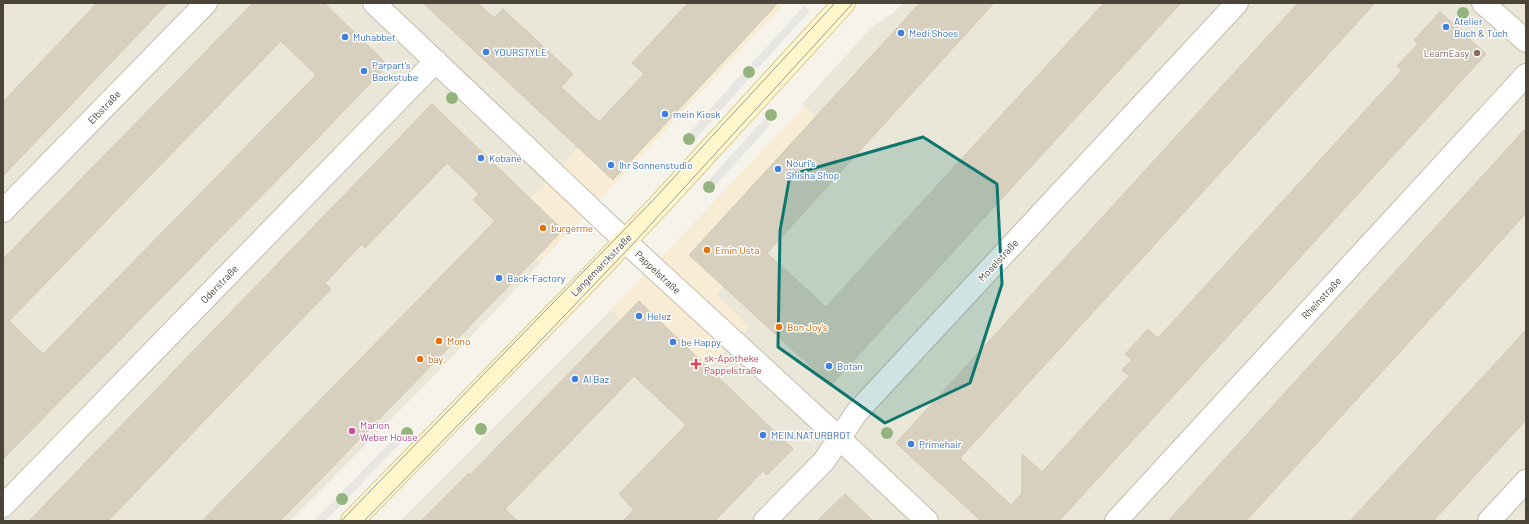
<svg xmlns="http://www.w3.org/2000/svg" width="1529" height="524" font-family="Barlow,sans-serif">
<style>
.residential{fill:#eae6d8}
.commercial{fill:#f8ecd5}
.parking{fill:#e7e6e2}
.building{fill:#d8d0bf;stroke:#d3c9b2;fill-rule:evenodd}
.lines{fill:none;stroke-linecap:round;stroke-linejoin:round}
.street-casing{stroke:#c2bcac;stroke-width:24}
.secondary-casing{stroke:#d8cb99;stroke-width:24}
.street{stroke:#fff;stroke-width:22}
.secondary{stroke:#fff6cb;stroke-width:22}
.tram{stroke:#999;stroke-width:1}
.tree{fill:#94b47f}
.marked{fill:#0f766e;fill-opacity:0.2;stroke:#0f766e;stroke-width:3;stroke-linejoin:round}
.shop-dot{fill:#3f7fe0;stroke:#fff;stroke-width:1.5}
.education-dot{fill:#8d6e63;stroke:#fff;stroke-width:1.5}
.food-dot{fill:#e8710a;stroke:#fff;stroke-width:1.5}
.health-dot{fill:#e0444e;stroke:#fff;stroke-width:1.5}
.hotel-dot{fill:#d1479c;stroke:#fff;stroke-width:1.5}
.labels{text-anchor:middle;stroke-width:3;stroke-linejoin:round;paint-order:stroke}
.shop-label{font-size:10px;fill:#366cbe;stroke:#fff;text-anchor:start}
.education-label{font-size:10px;fill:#785e54;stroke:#fff;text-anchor:end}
.street-label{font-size:10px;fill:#4b4438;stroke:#fff}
.food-label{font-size:10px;fill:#c56008;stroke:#fff;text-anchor:start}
.health-label{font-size:10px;fill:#be3a42;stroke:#fff;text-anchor:start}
.hotel-label{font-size:10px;fill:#b23c85;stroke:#fff;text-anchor:start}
</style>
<rect width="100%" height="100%" fill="#f6f3ea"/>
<path class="residential" d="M 3,3 L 714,3 L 505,226 L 540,263 L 428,382 L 290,521 L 3,521 Z
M 903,3 L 1526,3 L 1526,521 L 400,521 L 611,310 L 692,386 L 716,295 L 852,151 L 802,104 L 871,28 L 893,13 Z"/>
<path class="commercial" d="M 714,3 L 785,3 L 540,263 L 505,226 Z
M 805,106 L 852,151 L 716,295 L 750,326 L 692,386 L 611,310 Z"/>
<path class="parking" d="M 804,6 L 810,11 L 757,69 L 751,64 Z
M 743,72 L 750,78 L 696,138 L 690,132 Z
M 765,118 L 771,124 L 715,186 L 709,180 Z
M 398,434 L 404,439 L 348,498 L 342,492 Z
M 335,500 L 341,505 L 325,521 L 314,521 Z"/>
<path class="building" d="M 97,3 L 168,3 L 3,176 L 3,102 Z
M 253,3 L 324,3 L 388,65 L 286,171 L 3,459 L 3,259 ZM 281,41 L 316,75 L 43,354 L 9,321 Z
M 423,3 L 478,3 L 494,18 L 503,9 L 573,74 L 561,87 L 599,122 L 644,74 L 632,63 L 688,3 L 778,3 L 613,180 Z
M 920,3 L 994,3 L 767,253 L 826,307 L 1104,3 L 1181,3 L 831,385 L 689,255 Z
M 1298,3 L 1375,3 L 960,458 L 1011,505 L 1022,493 L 1022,454 L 1042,472 L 1129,376 L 1122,370 L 1132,360 L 1125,354 L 1148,329 L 1158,338 L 1402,70 L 1397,66 L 1418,44 L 1414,40 L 1440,12 L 1486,54 L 1059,521 L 981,521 L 896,443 Z
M 432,104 L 563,230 L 535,259 L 280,521 L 202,521 L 495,221 L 473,200 L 479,194 L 447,163 L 365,248 L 362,244 L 325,283 L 331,289 L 108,521 L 29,521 Z
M 1526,128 L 1526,213 L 1481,263 L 1246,521 L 1168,521 Z
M 639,301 L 793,449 L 767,475 L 763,471 L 715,521 L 623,521 L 634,510 L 619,494 L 686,425 L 634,376 L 505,509 L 517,521 L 421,521 L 469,473 L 470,475 Z
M 1526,330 L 1526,420 L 1446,507 L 1433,521 L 1350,521 Z
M 845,494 L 873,521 L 817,521 Z"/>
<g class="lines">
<g class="street-casing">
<path id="street" d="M 374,3 L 640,255 L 839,438 L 927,521
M 1483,3 L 1526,41
M 3,211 L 206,3
M 3,506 L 436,61
M 765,521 L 824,461 L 857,412 L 1237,3
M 1116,521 L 1526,75
M 1489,521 L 1526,481"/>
</g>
<g class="secondary-casing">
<path id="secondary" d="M 352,521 L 591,277 L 661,203 L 844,3"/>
</g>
<use href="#street" class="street"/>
<use href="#secondary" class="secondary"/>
<path class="tram" d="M 341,521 L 655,198 L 835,3
M 364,521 L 522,360 L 631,246 L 853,3"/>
</g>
<g class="tree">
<circle cx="1463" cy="13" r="6"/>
<circle cx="749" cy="72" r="6"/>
<circle cx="452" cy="98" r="6"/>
<circle cx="771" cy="115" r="6"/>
<circle cx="689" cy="139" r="6"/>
<circle cx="709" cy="187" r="6"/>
<circle cx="481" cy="429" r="6"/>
<circle cx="407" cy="433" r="6"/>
<circle cx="887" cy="433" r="6"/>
<circle cx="342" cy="499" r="6"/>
</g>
<path class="marked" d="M 923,137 L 997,184 L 1002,284 L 970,383 L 885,423 L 778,347 L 780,231 L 790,175 Z"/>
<g class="shop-dot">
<circle cx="1446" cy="27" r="4"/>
<circle cx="901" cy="33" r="4"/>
<circle cx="345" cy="37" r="4"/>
<circle cx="486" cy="52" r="4"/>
<circle cx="364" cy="71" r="4"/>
<circle cx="665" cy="114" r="4"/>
<circle cx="481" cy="158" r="4"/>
<circle cx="611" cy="165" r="4"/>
<circle cx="778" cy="169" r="4"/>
<circle cx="499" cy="278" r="4"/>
<circle cx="639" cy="316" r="4"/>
<circle cx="673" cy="342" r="4"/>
<circle cx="829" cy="366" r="4"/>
<circle cx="575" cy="379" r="4"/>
<circle cx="763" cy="435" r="4"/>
<circle cx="911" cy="444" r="4"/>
</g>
<circle class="education-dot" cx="1477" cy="53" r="4"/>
<g class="food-dot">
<circle cx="543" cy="228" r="4"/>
<circle cx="707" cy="250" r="4"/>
<circle cx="779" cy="327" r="4"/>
<circle cx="439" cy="341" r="4"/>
<circle cx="420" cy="359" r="4"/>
</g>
<path class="health-dot" d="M694 358h4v4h4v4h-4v4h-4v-4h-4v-4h4z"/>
<circle class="hotel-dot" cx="352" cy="431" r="4"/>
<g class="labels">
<g class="shop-label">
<text x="1454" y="25">Atelier<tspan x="1454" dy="12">Buch &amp; Tuch</tspan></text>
<text x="909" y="37">Medi Shoes</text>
<text x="353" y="41">Muhabbet</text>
<text x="494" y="56">YOURSTYLE</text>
<text x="372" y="69">Parpart's<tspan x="372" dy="12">Backstube</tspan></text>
<text x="673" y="118">mein Kiosk</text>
<text x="489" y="162">Kobané</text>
<text x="786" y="167">Nouri's<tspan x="786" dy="12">Shisha Shop</tspan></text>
<text x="619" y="169">Ihr Sonnenstudio</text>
<text x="507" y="282">Back-Factory</text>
<text x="647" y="320">Helez</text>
<text x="681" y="346">be Happy</text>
<text x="837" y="370">Botan</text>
<text x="583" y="383">Al Baz</text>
<text x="771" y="439">MEIN.NATURBROT</text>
<text x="919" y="448">Primehair</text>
</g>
<g class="education-label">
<text x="1469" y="57">LearnEasy</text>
</g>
<g class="street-label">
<text transform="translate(104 107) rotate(-46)" y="4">Elbstraße</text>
<text transform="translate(998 260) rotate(-47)" y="4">Moselstraße</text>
<text transform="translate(601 265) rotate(-46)" y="4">Langemarckstraße</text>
<text transform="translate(658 272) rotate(43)" y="4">Pappelstraße</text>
<text transform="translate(219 284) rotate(-46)" y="4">Oderstraße</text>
<text transform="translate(1321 298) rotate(-47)" y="4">Rheinstraße</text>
</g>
<g class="food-label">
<text x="551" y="232">burgerme</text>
<text x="715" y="254">Emin Usta</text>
<text x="787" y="331">Bon Joy's</text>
<text x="447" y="345">Mono</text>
<text x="428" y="363">bay.</text>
</g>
<g class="health-label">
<text x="704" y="362">sk-Apotheke<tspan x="704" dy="12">Pappelstraße</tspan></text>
</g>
<g class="hotel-label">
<text x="360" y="429">Marion<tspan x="360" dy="12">Weber House</tspan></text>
</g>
</g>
<rect width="1529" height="524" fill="none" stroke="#4b4438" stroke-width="8"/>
</svg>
